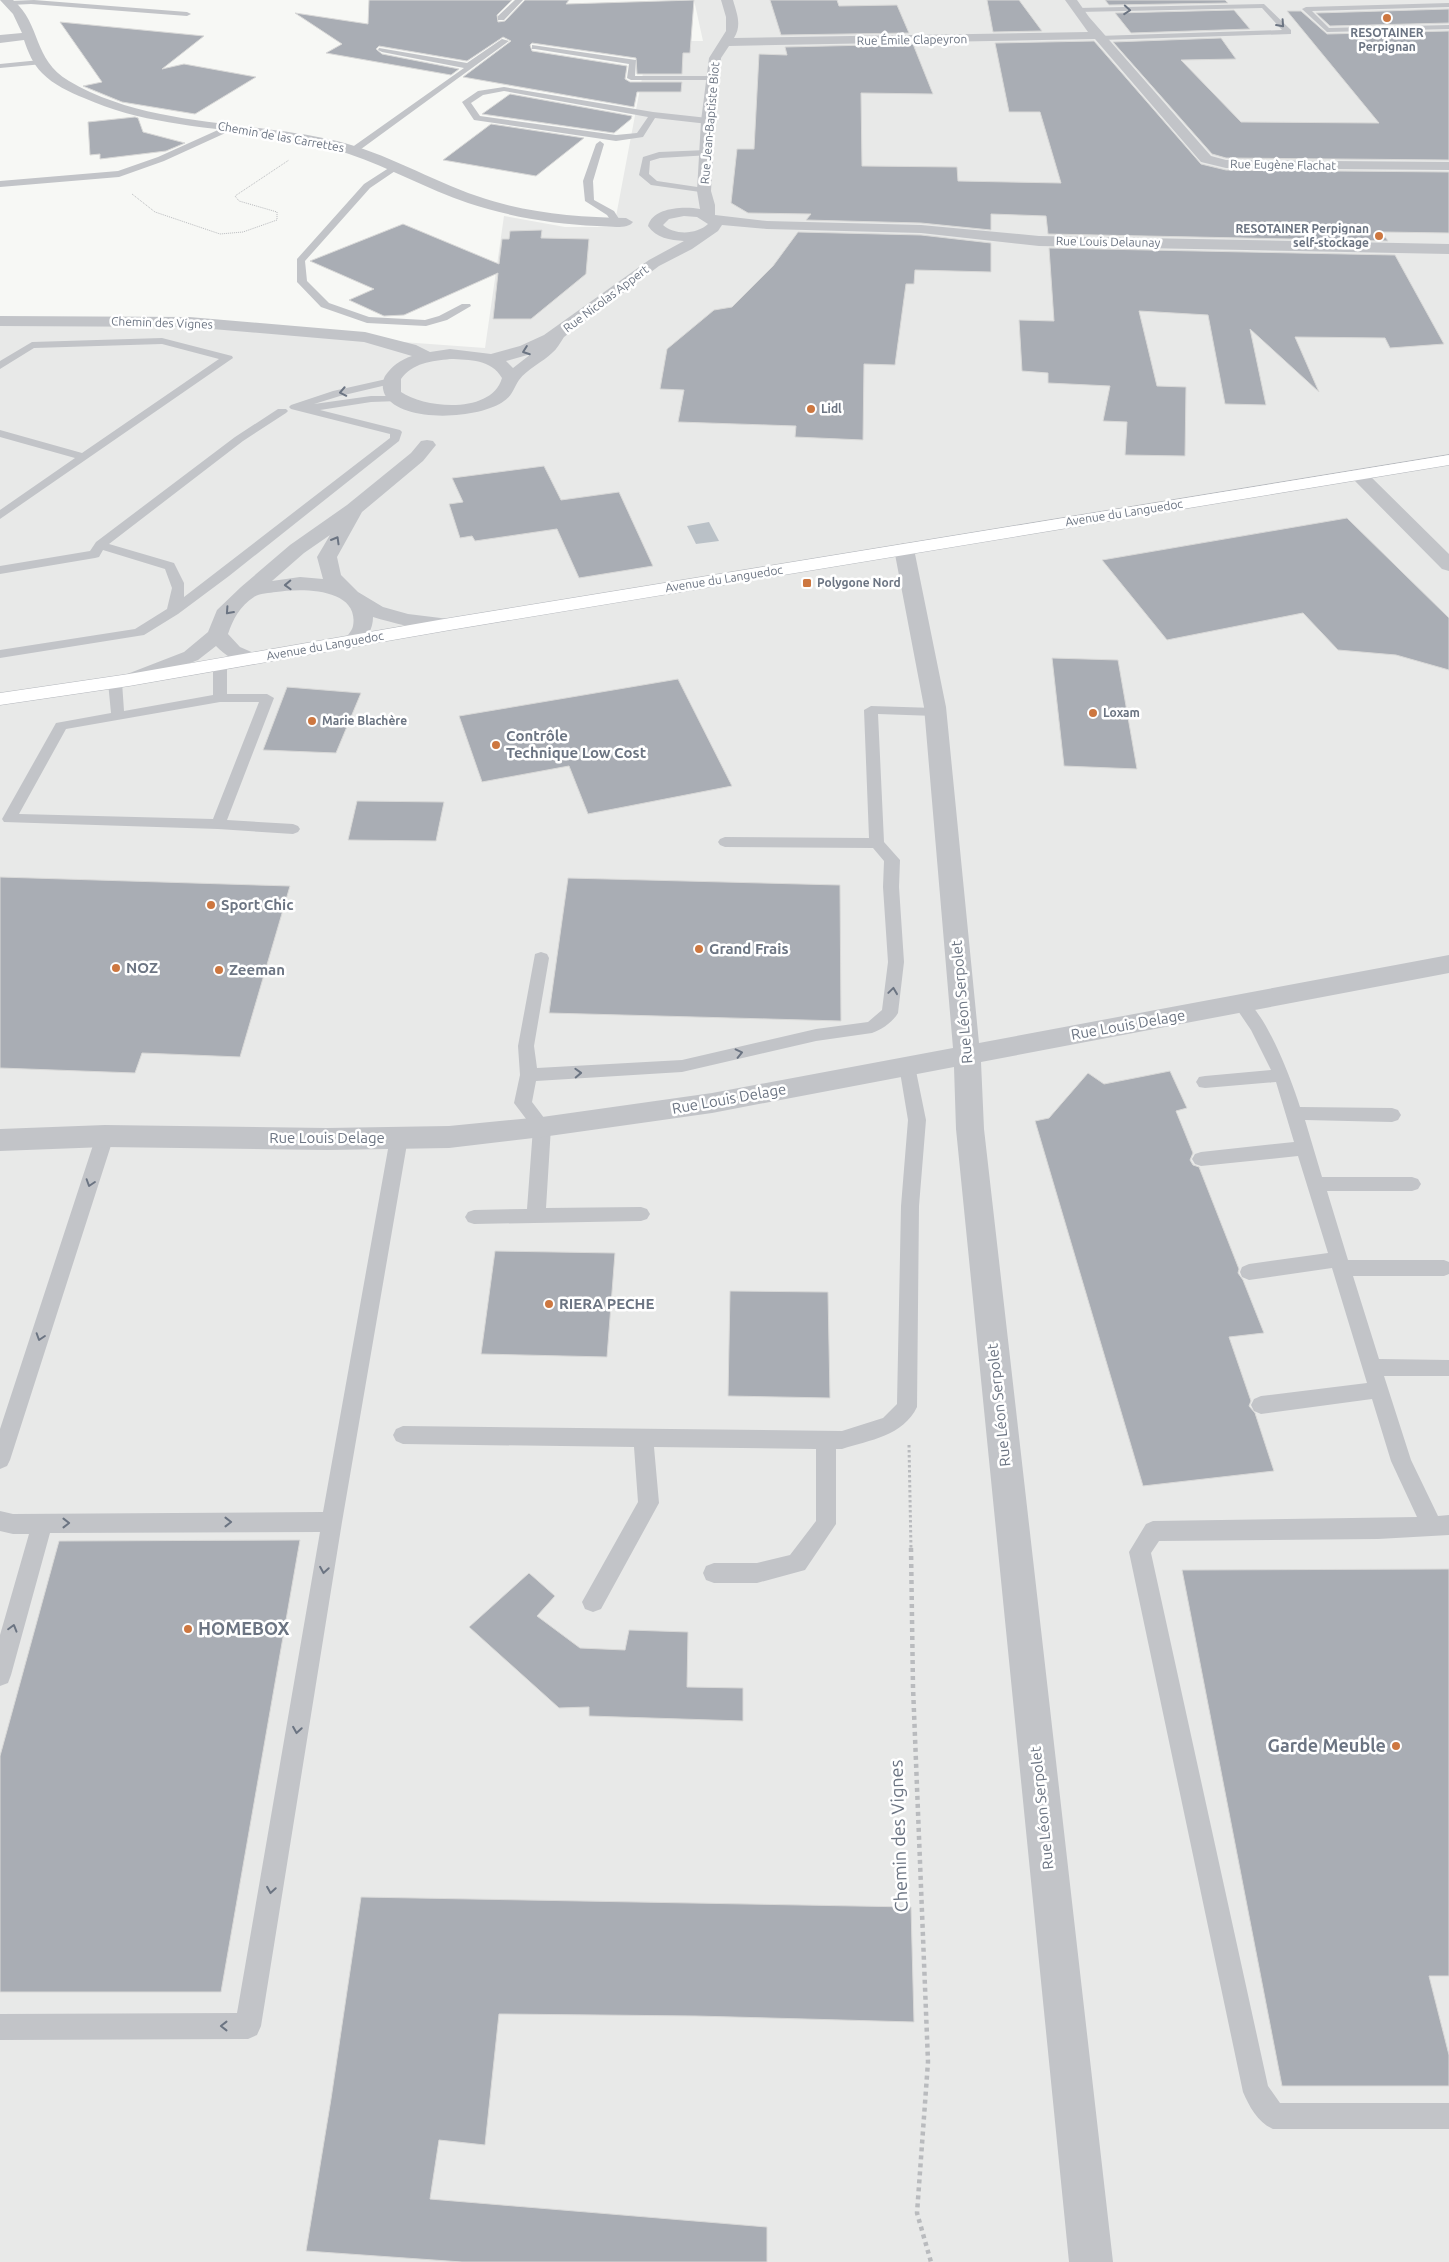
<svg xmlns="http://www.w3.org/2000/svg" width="1449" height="2262" font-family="Ubuntu,sans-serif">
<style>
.built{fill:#e8e9e8}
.water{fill:#bac1c7}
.building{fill:#a9adb4;stroke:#d9d9d8}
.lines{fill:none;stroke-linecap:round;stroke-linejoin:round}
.secondary-casing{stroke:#b4b7bc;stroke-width:1}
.path-far2{stroke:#b9bbbe;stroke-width:1;stroke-dasharray:1 1;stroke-linecap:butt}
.path-far1{stroke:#b9bbbe;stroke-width:3;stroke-dasharray:2.5 2.5;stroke-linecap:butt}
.path{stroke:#b9bbbe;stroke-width:4.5;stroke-dasharray:4 4;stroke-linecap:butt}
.service{fill:#c2c4c8;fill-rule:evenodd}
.minor{fill:#c2c4c8;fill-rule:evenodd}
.secondary{fill:#fff;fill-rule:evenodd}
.oneway{stroke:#6b7482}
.poi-dot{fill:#cd7740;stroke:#fff;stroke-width:2}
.labels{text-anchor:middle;stroke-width:5;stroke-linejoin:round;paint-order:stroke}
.far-poi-label{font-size:12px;font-weight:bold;fill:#6b7482;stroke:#fff;text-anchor:start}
.far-street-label{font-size:12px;fill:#6b7482;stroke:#fff}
.poi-label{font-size:15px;font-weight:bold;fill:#6b7482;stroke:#fff;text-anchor:start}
.street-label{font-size:15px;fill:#6b7482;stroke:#fff}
.near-poi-label{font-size:18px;font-weight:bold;fill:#6b7482;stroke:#fff;text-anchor:start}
.near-street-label{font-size:18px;fill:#6b7482;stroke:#fff}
</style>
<rect width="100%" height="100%" fill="#f7f8f5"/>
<path class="built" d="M 694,0 L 1449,0 L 1449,2262 L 0,2262 L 0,322 L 170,325 L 485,348 L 504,216 L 565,227 L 614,227 L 649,41 L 703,41 Z"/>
<path class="water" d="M 709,522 L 719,541 L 696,544 L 687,526 Z"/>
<path class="building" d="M 369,0 L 512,0 L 497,15 L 498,22 L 505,21 L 525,0 L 569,0 L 566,4 L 694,0 L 690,53 L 683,53 L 682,74 L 637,74 L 636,58 L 532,43 L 530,45 L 532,51 L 627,66 L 625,79 L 630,82 L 682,82 L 681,92 L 637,92 L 634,107 L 463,77 L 511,41 L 503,37 L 467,61 L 379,46 L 376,49 L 382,54 L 459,69 L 451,75 L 326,53 L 342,44 L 295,13 L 368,24 Z
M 770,0 L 837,0 L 839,6 L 897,5 L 909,33 L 781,35 Z
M 987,0 L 1019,0 L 1042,31 L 993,32 Z
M 1105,0 L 1225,0 L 1228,3 L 1109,5 Z
M 1449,9 L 1449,23 L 1330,26 L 1316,13 Z
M 1234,10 L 1250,29 L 1131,33 L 1115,13 Z
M 1287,11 L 1301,11 L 1327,34 L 1449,31 L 1449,160 L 1226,158 L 1212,154 L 1113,42 L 1221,38 L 1236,59 L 1181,60 L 1241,122 L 1379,123 Z
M 60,22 L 204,36 L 162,69 L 184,64 L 256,77 L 195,114 L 122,102 L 83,86 L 102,82 Z
M 1094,41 L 1201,164 L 1226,170 L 1449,172 L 1449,233 L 1382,232 L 1388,241 L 1048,234 L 1046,216 L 991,214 L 991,230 L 921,223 L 806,220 L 811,214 L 748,213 L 731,203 L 737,149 L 754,149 L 759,54 L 787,55 L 785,47 L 913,44 L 933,94 L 861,93 L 862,166 L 957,167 L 958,181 L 1061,183 L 1040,112 L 1009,112 L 995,43 Z
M 510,94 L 632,116 L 631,119 L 614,133 L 482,114 Z
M 135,117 L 138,118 L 143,132 L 185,143 L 166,151 L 100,159 L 100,154 L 90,155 L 88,122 Z
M 491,124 L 584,138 L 536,176 L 443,160 Z
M 403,224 L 499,264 L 502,239 L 509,239 L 510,231 L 542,230 L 541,238 L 589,239 L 586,274 L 531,319 L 493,319 L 498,273 L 404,315 L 384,316 L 349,300 L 374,289 L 310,261 Z
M 798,232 L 921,235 L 991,243 L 991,272 L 915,270 L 914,284 L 906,284 L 895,365 L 864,364 L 863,440 L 795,437 L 796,426 L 678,422 L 684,390 L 660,389 L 667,349 L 714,310 L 732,307 L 773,266 Z
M 1049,248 L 1395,255 L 1444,344 L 1390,348 L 1385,338 L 1295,337 L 1319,392 L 1250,329 L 1266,405 L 1225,404 L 1208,315 L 1139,311 L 1157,386 L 1186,387 L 1185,456 L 1125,455 L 1127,422 L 1103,421 L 1110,386 L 1048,383 L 1048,373 L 1022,371 L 1019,320 L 1054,321 Z
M 544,466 L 561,500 L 619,492 L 653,566 L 579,578 L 557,529 L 475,541 L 472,536 L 460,538 L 449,504 L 463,502 L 452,478 Z
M 1347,518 L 1449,618 L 1449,670 L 1396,655 L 1338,650 L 1303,613 L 1167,640 L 1102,560 Z
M 1052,658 L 1118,660 L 1137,769 L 1064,766 Z
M 678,679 L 732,786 L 588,814 L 569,766 L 482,782 L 459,716 Z
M 287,687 L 361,693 L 336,753 L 263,750 Z
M 357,801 L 444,802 L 436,841 L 348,840 Z
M 0,877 L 290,886 L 240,1057 L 142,1053 L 135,1073 L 0,1068 Z
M 568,878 L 840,885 L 841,1021 L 549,1013 Z
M 1170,1071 L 1187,1108 L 1176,1111 L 1193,1153 L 1190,1160 L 1193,1165 L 1199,1167 L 1239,1269 L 1238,1273 L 1243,1280 L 1264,1333 L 1229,1337 L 1251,1401 L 1249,1406 L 1255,1413 L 1274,1471 L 1143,1486 L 1035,1121 L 1049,1118 L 1088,1073 L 1104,1084 Z
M 495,1251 L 615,1253 L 607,1357 L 481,1354 Z
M 730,1291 L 828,1292 L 830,1398 L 728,1396 Z
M 300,1540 L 221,1992 L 0,1992 L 0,1756 L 59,1541 Z
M 1449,1569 L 1449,1976 L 1429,1976 L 1449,2055 L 1449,2086 L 1282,2086 L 1182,1570 Z
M 529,1573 L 555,1596 L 537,1616 L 580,1648 L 625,1650 L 629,1630 L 688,1632 L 687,1687 L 743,1688 L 743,1721 L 589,1716 L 589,1707 L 559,1708 L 469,1627 Z
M 361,1897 L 911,1907 L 914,2022 L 696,2016 L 499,2014 L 485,2145 L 439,2140 L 430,2199 L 767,2227 L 767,2262 L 462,2262 L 306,2251 L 331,2099 Z"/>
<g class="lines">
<g class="secondary-casing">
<path id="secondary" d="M 1449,455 L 1449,465 L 450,630 L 129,686 L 0,705 L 0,693 L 129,674 L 450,618 Z"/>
</g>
<path class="path-far2" d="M 132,194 L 155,212 L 220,234 L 243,232 L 277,220 L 277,212 L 239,201 L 235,196 L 289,160"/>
<path class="path-far1" d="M 909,1445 L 911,1550"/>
<path class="path" d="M 911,1548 L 913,1687 L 928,2062 L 917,2213 L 931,2262"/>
<path class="service" d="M 34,0 L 187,12 L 191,14 L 187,16 L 31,4 L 10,5 L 6,3 L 10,1 Z
M 515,0 L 523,0 L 504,20 L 498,20 L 498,16 Z
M 1449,3 L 1449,7 L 1312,11 L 1329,28 L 1449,25 L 1449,29 L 1327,32 L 1302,9 L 1306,7 Z
M 1264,4 L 1291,30 L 1291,34 L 1101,40 L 1098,40 L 1098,36 L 1282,30 L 1262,8 L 1078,12 L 1074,10 L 1078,8 Z
M 502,39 L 509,41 L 357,152 L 351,152 L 351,148 L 464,68 L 382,52 L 378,50 L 379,48 L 467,63 Z
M 532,45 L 636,60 L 635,76 L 713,76 L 717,78 L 713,80 L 631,80 L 627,78 L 629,64 L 535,49 L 532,49 Z
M 40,60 L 44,62 L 43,64 L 0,68 L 0,64 Z
M 504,87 L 653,112 L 708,118 L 712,121 L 708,124 L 655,118 L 643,137 L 616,141 L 474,120 L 462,102 L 478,91 ZM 504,91 L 648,117 L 637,133 L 616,135 L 480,116 L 471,103 L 483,95 Z
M 229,125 L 232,126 L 232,130 L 164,161 L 119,177 L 0,187 L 0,181 L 118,171 L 158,157 Z
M 600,141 L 604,144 L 593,181 L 594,200 L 614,211 L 621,222 L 616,225 L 613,224 L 607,215 L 585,201 L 583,181 L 596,144 Z
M 707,150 L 711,153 L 710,155 L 660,158 L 650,161 L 649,174 L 657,181 L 704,188 L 707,189 L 707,193 L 651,185 L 639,175 L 643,157 L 659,152 Z
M 395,164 L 399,167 L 398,169 L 370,188 L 305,261 L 307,281 L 329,303 L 369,317 L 425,320 L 439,316 L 462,304 L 470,304 L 471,306 L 447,320 L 426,326 L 367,323 L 321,307 L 297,282 L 297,259 L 364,184 Z
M 162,338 L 232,356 L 233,358 L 0,519 L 0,510 L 75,458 L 0,437 L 0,430 L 82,453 L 219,359 L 162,344 L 34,348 L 0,369 L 0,361 L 32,342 Z
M 391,378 L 396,381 L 395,383 L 340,396 L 314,404 L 371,396 L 403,396 L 404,398 L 403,400 L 399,401 L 371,402 L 320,410 L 400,430 L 402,432 L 399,441 L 229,576 L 178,614 L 144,635 L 0,658 L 0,650 L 135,629 L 167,609 L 172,588 L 165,569 L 103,550 L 99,557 L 95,558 L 0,574 L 0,566 L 90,551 L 96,542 L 235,437 L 278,409 L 286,409 L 288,411 L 286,413 L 243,441 L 109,544 L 174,563 L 184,583 L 184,597 L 390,438 L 390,434 L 291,409 L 289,407 L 291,405 L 333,391 Z
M 220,661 L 227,665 L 227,694 L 267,694 L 274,698 L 227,820 L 293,824 L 298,826 L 300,829 L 298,832 L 293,834 L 218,829 L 4,822 L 2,819 L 56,723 L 111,713 L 108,682 L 110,679 L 115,678 L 122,682 L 124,711 L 213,695 L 213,665 ZM 220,702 L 259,702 L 213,819 L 19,814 L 66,729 Z
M 871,706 L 935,708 L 942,712 L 935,716 L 878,714 L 884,842 L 900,860 L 899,887 L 904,962 L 898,1013 C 893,1022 881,1030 872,1033 L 816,1041 L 682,1072 L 536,1081 L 532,1102 L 551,1127 L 546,1208 L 641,1207 L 647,1209 L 650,1214 L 647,1219 L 641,1221 L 474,1224 L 468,1222 L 465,1217 L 468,1212 L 474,1210 L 527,1209 L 533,1128 L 514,1103 L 520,1075 L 518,1046 L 535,954 L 541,952 L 547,954 L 549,958 L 534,1046 L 537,1068 L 682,1060 L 816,1029 L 868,1022 L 882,1010 L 888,962 L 883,887 L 884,861 L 873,848 L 725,847 L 720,845 L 718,842 L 720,839 L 725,837 L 869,838 L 864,710 Z
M 1242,999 C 1264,1006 1293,1084 1300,1107 L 1392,1108 L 1398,1110 L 1401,1115 L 1398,1120 L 1392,1122 L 1305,1120 L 1322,1177 L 1412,1177 L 1418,1179 L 1421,1184 L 1418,1189 L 1412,1191 L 1327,1191 L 1348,1260 L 1444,1260 L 1449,1262 L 1449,1274 L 1444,1276 L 1353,1276 L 1379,1359 L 1449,1360 L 1449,1376 L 1384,1376 L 1411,1460 L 1438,1516 L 1449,1515 L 1449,1535 L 1378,1539 L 1159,1541 L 1151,1553 L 1268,2086 L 1280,2103 L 1449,2103 L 1449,2129 L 1273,2129 C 1258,2123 1249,2106 1243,2092 L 1129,1552 L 1146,1524 L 1153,1521 L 1417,1517 L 1391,1461 L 1372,1399 L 1261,1414 L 1254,1411 L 1251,1405 L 1254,1399 L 1261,1396 L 1367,1383 L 1332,1268 L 1249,1280 L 1242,1277 L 1240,1272 L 1242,1267 L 1249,1264 L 1328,1253 L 1298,1156 L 1201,1166 L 1195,1164 L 1192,1159 L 1195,1154 L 1201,1152 L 1294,1142 L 1276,1082 L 1205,1088 L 1199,1087 L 1196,1082 L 1199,1077 L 1205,1076 L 1271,1070 L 1251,1030 L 1234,1005 L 1236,1001 Z
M 907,1060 L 913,1062 L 915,1066 L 926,1120 L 919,1206 L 917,1407 C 903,1436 870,1440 842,1449 L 836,1449 L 836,1524 L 805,1570 L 757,1583 L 714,1583 L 706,1580 L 703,1573 L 706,1566 L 714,1563 L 757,1563 L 790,1555 L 816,1521 L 816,1449 L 654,1447 L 659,1503 L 601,1609 L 593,1612 L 585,1609 L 582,1602 L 638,1502 L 634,1447 L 403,1444 L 396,1441 L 393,1435 L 396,1429 L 403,1426 L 842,1431 L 883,1418 L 897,1404 L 901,1206 L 908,1120 L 899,1066 L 901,1062 Z
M 105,1129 L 111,1131 L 114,1136 L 10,1460 L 7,1466 L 0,1469 L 0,1429 L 96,1136 L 99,1131 Z
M 399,1131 L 405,1133 L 408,1138 L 342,1522 L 261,2026 L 257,2035 L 248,2039 L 0,2040 L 0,2014 L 237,2013 L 320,1532 L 50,1533 L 11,1675 L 8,1683 L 0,1686 L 0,1635 L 29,1534 L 13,1534 L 0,1531 L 0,1511 L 13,1514 L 323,1512 L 390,1138 L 393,1133 Z"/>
<path class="minor" d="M 0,0 L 13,0 C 42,25 32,59 69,81 C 149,128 249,120 337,141 C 386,153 430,180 477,196 C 525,213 576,217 626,218 L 633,222 C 628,230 607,226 597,226 C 554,224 510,217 468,203 C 427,189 390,168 349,154 C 264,124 168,136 84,98 C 69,92 54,85 42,73 C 33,64 28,52 24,40 L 0,43 L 0,35 L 22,33 L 13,14 Z
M 721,0 L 733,0 C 737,14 742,25 734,38 L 1088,32 L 1065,0 L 1077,0 L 1089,17 L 1211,156 L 1226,160 L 1449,162 L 1449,170 L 1226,168 L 1201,162 L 1095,39 L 729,46 L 721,58 L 715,121 L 711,191 L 715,205 L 715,215 L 767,221 L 921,225 L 1039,236 L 1449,244 L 1449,254 L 1039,246 L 921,233 L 767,229 L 722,225 L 718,231 L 692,249 L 659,266 L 564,337 C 560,343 557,349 552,353 C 543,362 527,369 519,380 C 514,387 513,395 504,401 C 480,419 402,424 385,395 C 382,389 382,382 385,376 C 392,366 400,360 412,356 L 364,342 L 189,327 L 0,326 L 0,316 L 189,317 L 365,332 L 416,345 L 430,352 L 450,349 L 491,354 L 520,346 L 544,335 L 649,260 L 684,241 C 670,240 656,238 648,226 C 653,207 684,206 700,209 L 697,191 L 701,121 L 709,58 L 726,31 L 726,17 ZM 684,216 L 697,217 L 708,224 C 696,235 674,235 663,225 L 669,219 ZM 531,354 L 513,368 L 506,361 ZM 450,359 C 470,360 491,359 502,378 C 492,414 426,409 401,392 L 401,379 C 412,363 432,361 450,359 Z
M 427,440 L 433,441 L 436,445 L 423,461 L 362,512 L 337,557 L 341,575 L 358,592 L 383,607 L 408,614 L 457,620 L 460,624 L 457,628 C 432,634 397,624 373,617 C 373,630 367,636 360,646 L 353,648 L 346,646 L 343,642 C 346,637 352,631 353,626 C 360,587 299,588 276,592 C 270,593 259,593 254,597 C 240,606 233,619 228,634 L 240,647 L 258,655 L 261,659 L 258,663 C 242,667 227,657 216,646 L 198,660 L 136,684 L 129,686 L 122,684 L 118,680 L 122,676 L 184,652 L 208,632 L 217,610 L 241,587 L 290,545 L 347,505 L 411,453 L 421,441 ZM 330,535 L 317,557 L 323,579 L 300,577 L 272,581 L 304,553 Z
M 1359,469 L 1365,471 L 1449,554 L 1449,571 L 1442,569 L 1353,479 L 1350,475 L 1353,471 Z
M 904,543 L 911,545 L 914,549 L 946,707 L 979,1043 L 1449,955 L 1449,973 L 981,1062 L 984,1129 L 1113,2262 L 1069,2262 L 956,1129 L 954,1067 L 712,1113 L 542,1137 L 449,1148 L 327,1150 L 105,1147 L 0,1151 L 0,1129 L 105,1125 L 327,1128 L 449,1126 L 542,1117 L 712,1093 L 953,1048 L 924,707 L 894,549 L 897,545 Z"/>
<use href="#secondary" class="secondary"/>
</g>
<defs><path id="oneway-chevron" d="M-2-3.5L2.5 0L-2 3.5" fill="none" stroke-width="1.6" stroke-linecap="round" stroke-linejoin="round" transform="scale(1.25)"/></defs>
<g class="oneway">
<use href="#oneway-chevron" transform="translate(1127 10) rotate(4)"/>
<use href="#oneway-chevron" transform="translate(1281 24) rotate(48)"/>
<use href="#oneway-chevron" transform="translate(526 351) rotate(160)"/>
<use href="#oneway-chevron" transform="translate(343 392) rotate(169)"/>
<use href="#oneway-chevron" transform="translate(336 540) rotate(-60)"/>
<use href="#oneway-chevron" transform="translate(288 585) rotate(178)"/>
<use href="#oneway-chevron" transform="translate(229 611) rotate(132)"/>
<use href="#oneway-chevron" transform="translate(893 991) rotate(-82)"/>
<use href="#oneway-chevron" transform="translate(739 1053) rotate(-13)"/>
<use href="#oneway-chevron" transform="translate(578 1073) rotate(-2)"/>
<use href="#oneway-chevron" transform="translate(90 1183) rotate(108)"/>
<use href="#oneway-chevron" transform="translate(40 1337) rotate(108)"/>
<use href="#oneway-chevron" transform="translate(228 1522)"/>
<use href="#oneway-chevron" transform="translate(66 1523)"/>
<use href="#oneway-chevron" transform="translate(324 1570) rotate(99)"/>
<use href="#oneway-chevron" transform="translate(13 1628) rotate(-74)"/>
<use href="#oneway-chevron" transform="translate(297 1730) rotate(99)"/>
<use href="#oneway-chevron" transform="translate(271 1890) rotate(99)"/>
<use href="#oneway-chevron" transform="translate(224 2026) rotate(180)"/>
</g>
<g class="poi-dot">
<circle cx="1387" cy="18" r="5"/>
<circle cx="1379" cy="236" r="5"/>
<circle cx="811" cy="409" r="5"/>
<rect x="802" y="578" width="10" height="10" rx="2.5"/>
<circle cx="1093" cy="713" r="5"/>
<circle cx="312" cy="721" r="5"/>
<circle cx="496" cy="745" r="5"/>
<circle cx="211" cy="905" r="5"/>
<circle cx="699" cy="949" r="5"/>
<circle cx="116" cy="968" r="5"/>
<circle cx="219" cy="970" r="5"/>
<circle cx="549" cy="1304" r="5"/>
<circle cx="188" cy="1629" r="5"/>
<circle cx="1396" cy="1746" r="5"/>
</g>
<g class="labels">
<g class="far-poi-label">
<text x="1387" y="37" text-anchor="middle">RESOTAINER<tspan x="1387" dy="14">Perpignan</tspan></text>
<text x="1369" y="233" text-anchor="end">RESOTAINER Perpignan<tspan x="1369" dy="14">self-stockage</tspan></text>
<text x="821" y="413">Lidl</text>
<text x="817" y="587">Polygone Nord</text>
<text x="1103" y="717">Loxam</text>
<text x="322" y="725">Marie Blachère</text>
</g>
<g class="far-street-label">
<text transform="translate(912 40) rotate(-1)" y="4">Rue Émile Clapeyron</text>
<text transform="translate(710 123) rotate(-85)" y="4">Rue Jean-Baptiste Biot</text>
<text transform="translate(281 137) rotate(10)" y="4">Chemin de las Carrettes</text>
<text transform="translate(1283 165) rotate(1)" y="4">Rue Eugène Flachat</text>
<text transform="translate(1108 242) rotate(1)" y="4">Rue Louis Delaunay</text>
<text transform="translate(606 299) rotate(-37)" y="4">Rue Nicolas Appert</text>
<text transform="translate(162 323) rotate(2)" y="4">Chemin des Vignes</text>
<text transform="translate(1124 513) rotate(-9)" y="4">Avenue du Languedoc</text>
<text transform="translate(724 579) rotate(-9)" y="4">Avenue du Languedoc</text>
<text transform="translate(325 646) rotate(-10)" y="4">Avenue du Languedoc</text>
</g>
<g class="poi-label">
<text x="506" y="741">Contrôle<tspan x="506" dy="17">Technique Low Cost</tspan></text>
<text x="221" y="910">Sport Chic</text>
<text x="709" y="954">Grand Frais</text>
<text x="126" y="973">NOZ</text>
<text x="229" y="975">Zeeman</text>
<text x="559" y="1309">RIERA PECHE</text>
</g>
<g class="street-label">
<text transform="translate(962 1002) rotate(-95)" y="5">Rue Léon Serpolet</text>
<text transform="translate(1128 1025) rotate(-10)" y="5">Rue Louis Delage</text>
<text transform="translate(729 1099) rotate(-10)" y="5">Rue Louis Delage</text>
<text x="327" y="1143">Rue Louis Delage</text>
<text transform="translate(999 1405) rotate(-96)" y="5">Rue Léon Serpolet</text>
<text transform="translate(1042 1808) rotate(-96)" y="5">Rue Léon Serpolet</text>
</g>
<g class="near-poi-label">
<text x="198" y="1635">HOMEBOX</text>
<text x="1386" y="1752" text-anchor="end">Garde Meuble</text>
</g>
<g class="near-street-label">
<text transform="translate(899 1836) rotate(-92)" y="6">Chemin des Vignes</text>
</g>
</g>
</svg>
